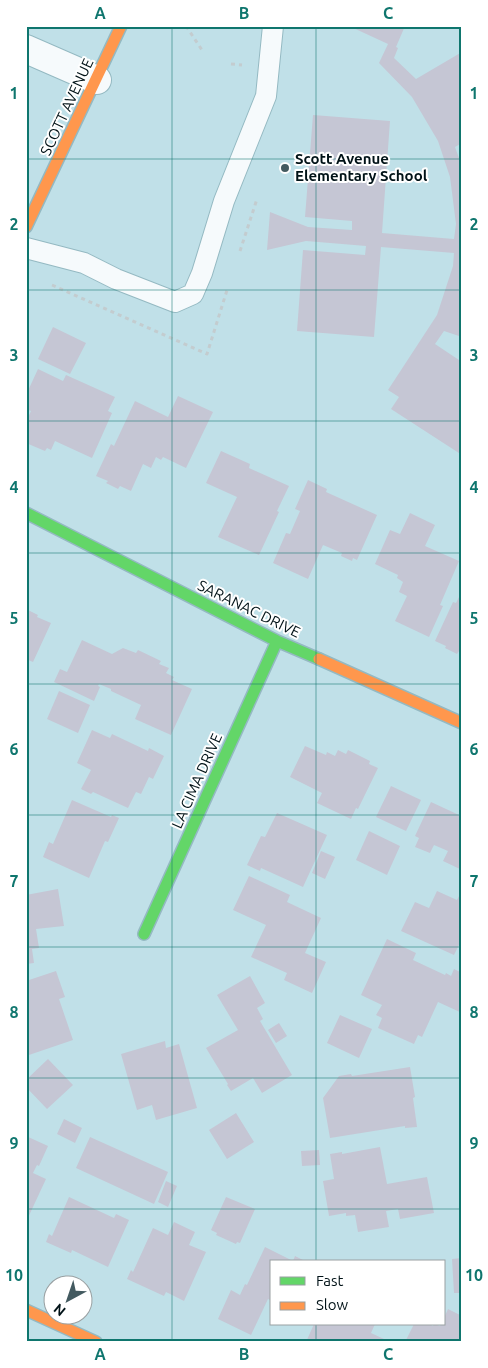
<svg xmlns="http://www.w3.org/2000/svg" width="488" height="1368" font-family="Ubuntu,sans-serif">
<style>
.building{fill:#c5c6d4}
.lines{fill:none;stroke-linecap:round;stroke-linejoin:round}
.lane-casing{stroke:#94b9c2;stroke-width:22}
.street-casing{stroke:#94b9c2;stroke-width:30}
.fast-casing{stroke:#94b9c2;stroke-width:14}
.slow-casing{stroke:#94b9c2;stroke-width:14}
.path{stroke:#c3cccf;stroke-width:3;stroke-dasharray:4 4;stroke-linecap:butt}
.lane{stroke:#f6fafc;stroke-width:20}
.street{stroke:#f6fafc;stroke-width:28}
.fast{stroke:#63d668;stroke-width:11}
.slow{stroke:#ff974d;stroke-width:11}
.grid{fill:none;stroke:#0f766e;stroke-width:1;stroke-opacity:0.55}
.poi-dot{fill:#435a60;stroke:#fff;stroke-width:2}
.labels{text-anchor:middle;stroke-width:4;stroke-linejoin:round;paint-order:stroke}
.street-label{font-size:15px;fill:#001217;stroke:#fff}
.poi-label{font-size:15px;font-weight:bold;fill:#001217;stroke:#fff;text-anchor:start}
.neatline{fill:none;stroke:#0f766e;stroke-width:2}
.grid-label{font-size:16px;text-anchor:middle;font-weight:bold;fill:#0f766e}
</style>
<rect width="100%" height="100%" fill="#c0e0e8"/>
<path class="building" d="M 349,26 L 405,26 L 396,47 L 398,48 L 394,58 L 416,79 L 462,52 L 462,143 L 455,147 L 460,161 L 462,161 L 462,337 L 444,331 L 435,344 L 462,362 L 462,455 L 391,409 L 399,397 L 388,390 L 437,315 L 453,266 L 454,253 L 381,247 L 374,337 L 297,331 L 303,250 L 365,255 L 366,246 L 306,241 L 267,250 L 270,212 L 308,227 L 352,230 L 352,221 L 305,217 L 313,115 L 390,121 L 382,233 L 454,239 L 456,224 L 450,177 L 438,141 L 412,97 L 379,63 L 388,44 Z
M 53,327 L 86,343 L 70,374 L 38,359 Z
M 38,369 L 63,381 L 66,375 L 115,397 L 108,411 L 112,413 L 92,458 L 55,441 L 51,450 L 47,448 L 45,451 L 26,443 L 26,422 L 31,411 L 26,409 L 26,395 Z
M 178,396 L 213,412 L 186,468 L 163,457 L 161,460 L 156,457 L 151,468 L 143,464 L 131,491 L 120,486 L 118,489 L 106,483 L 108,481 L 96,476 L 111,444 L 114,446 L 135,401 L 168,417 Z
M 221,451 L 250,464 L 249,468 L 289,486 L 277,511 L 279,512 L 259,555 L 218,537 L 237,497 L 206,483 Z
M 308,480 L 327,489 L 326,492 L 377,515 L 357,560 L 353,558 L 352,561 L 341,556 L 342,553 L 323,545 L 308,579 L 273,563 L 286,533 L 290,534 L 300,511 L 295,509 Z
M 410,513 L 435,525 L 425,546 L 459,561 L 440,605 L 443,606 L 429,637 L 395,621 L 407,596 L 399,592 L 403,582 L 397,578 L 398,575 L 375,564 L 390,530 L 400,534 Z
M 462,591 L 462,653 L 459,651 L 457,654 L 445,648 L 446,646 L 435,641 L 453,602 L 456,603 Z
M 26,609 L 38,615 L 37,617 L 51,623 L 33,662 L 26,659 Z
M 82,640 L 112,654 L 123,648 L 136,653 L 138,650 L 161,661 L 159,664 L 169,668 L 166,673 L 174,677 L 172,680 L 192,689 L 171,735 L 135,719 L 141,705 L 111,691 L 111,689 L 99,684 L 98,686 L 100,687 L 94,701 L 54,682 L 60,669 L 67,672 Z
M 59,691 L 90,705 L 78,733 L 47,719 Z
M 92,730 L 110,738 L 112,734 L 148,751 L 149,748 L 164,756 L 153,779 L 149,777 L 141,794 L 136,792 L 128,808 L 93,792 L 91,794 L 81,789 L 91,770 L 77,763 Z
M 305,746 L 326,755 L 327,752 L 335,756 L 338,750 L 346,754 L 348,750 L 370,761 L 369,764 L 378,768 L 358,809 L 356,808 L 351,819 L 317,803 L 322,793 L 290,777 Z
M 391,786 L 421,800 L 406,831 L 376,817 Z
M 72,800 L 111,817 L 112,815 L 119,818 L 108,842 L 105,841 L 89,878 L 43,857 L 49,842 L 53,844 Z
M 431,802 L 459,815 L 462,809 L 462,870 L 443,861 L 448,851 L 434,845 L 430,853 L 415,847 L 419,838 L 415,836 Z
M 277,813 L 327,835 L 303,887 L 261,868 L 260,871 L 247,865 L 261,836 L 265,837 Z
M 369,831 L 400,846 L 387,875 L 356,860 Z
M 321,851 L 335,857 L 325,879 L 312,873 Z
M 249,876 L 290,895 L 287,902 L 321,918 L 305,953 L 326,962 L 312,993 L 284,980 L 287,973 L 251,957 L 266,925 L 233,910 Z
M 58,889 L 64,926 L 36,929 L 39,948 L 32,949 L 34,963 L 26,964 L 26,895 Z
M 462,890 L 462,939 L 454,955 L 401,931 L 415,902 L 429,908 L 437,891 L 457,900 Z
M 387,939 L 416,953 L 413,960 L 445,975 L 446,973 L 451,976 L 454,969 L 462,973 L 462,1013 L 438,1002 L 422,1037 L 418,1035 L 414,1044 L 378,1028 L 382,1018 L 376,1015 L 382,1005 L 361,995 Z
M 56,971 L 65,997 L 59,999 L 73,1040 L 26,1056 L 26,981 Z
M 250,976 L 265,1003 L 257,1008 L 263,1019 L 260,1021 L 292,1075 L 262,1093 L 253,1078 L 231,1091 L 227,1085 L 228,1084 L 206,1048 L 238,1030 L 217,995 Z
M 340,1015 L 372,1029 L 359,1058 L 327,1043 Z
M 279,1023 L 287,1036 L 276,1043 L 268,1030 Z
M 165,1041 L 166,1048 L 179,1044 L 197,1108 L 156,1120 L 152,1105 L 137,1110 L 121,1054 Z
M 48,1059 L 73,1085 L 47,1109 L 26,1087 L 26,1080 Z
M 410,1067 L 415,1097 L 413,1098 L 417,1127 L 405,1128 L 405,1126 L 330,1138 L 323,1098 L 339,1076 L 351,1074 L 352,1076 Z
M 236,1113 L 254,1142 L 227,1159 L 209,1130 Z
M 64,1119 L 82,1128 L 75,1143 L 57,1134 Z
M 26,1136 L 48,1146 L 39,1166 L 37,1165 L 33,1173 L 46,1179 L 26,1222 Z
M 90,1137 L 168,1172 L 154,1204 L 76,1168 Z
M 380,1147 L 387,1184 L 427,1177 L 434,1213 L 400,1219 L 398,1209 L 386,1211 L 389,1227 L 358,1232 L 355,1215 L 346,1216 L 346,1213 L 329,1216 L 323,1181 L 334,1179 L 330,1154 L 342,1152 L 342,1154 Z
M 319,1150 L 320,1165 L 302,1166 L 301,1151 Z
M 166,1181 L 177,1186 L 168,1207 L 158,1202 Z
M 69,1197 L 114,1218 L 116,1214 L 129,1220 L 108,1267 L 72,1250 L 71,1253 L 46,1242 L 49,1234 L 52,1236 Z
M 226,1197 L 255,1209 L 240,1243 L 237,1242 L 236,1244 L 216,1235 L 217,1233 L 211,1230 Z
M 174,1222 L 195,1232 L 189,1245 L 206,1252 L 184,1301 L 166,1292 L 164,1296 L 127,1279 L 131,1270 L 133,1272 L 153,1228 L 168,1235 Z
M 265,1247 L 293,1261 L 295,1256 L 307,1262 L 272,1262 L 272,1301 L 268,1299 L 251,1335 L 218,1319 L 231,1290 L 240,1295 L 245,1284 L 247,1285 Z
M 462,1258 L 462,1293 L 454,1293 L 452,1259 Z
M 448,1309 L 462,1316 L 462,1342 L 405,1342 L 414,1324 L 429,1324 L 433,1326 L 434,1324 L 440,1326 L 441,1324 L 444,1324 L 444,1318 Z
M 314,1324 L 375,1324 L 371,1333 L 384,1339 L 383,1342 L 306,1342 Z"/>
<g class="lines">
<g class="lane-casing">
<path id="lane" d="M 26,248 L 84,263 L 116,279 L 175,302 L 193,294 L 202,273 L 224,201 L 266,96 L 273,26"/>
</g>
<g class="street-casing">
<path id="street" d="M 26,49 L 97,80"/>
</g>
<g class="fast-casing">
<path id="fast" d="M 26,513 L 277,641 L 319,659
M 144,934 L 277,641"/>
</g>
<g class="slow-casing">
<path id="slow" d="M 26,227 L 121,26
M 319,659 L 462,723
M 26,1310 L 96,1342"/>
</g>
<path class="path" d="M 186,26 L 202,50
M 231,64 L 242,65
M 240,251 L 257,199
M 52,285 L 207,354 L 228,287"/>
<use href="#lane" class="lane"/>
<use href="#street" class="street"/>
<use href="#fast" class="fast"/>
<use href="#slow" class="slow"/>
</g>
<path class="grid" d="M 172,26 L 172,1342M 316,26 L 316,1262M 26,159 L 462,159M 26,290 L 462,290M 26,421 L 462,421M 26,553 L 462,553M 26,684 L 462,684M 26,815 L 462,815M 26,947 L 462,947M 26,1078 L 462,1078M 26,1209 L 462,1209M 316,1324 L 316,1342"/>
<circle class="poi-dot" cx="285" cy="168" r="5"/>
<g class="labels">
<g class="street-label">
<text transform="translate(67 107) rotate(-65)" y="5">SCOTT AVENUE</text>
<text transform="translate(249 609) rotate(26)" y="5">SARANAC DRIVE</text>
<text transform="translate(197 781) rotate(-66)" y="5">LA CIMA DRIVE</text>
</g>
<g class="poi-label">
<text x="295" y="164">Scott Avenue<tspan x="295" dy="17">Elementary School</tspan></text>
</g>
</g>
<rect width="488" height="1368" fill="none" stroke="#ffffff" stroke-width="55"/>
<rect x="270" y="1260" width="175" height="65" fill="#ffffff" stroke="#99a0a2"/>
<rect x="280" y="1277" width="25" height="8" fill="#63d668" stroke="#99a0a2"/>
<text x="316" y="1286" font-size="15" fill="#001217">Fast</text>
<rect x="280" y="1302" width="25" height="8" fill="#ff974d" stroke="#99a0a2"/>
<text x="316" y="1310" font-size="15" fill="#001217">Slow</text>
<g transform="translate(68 1300) rotate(220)"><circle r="24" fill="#ffffff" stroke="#99a0a2"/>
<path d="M0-4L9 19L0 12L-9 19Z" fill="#435a60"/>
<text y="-8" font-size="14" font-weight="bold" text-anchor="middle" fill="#001217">N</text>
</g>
<rect x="28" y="28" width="432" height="1312" class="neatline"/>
<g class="grid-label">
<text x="100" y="19">A</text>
<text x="244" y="19">B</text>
<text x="388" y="19">C</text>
<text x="14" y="99">1</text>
<text x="474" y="99">1</text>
<text x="14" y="230">2</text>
<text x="474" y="230">2</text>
<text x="14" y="361">3</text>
<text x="474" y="361">3</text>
<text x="14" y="493">4</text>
<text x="474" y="493">4</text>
<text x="14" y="624">5</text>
<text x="474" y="624">5</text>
<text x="14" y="755">6</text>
<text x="474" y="755">6</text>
<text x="14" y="887">7</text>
<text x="474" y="887">7</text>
<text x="14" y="1018">8</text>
<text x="474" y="1018">8</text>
<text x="14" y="1149">9</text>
<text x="474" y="1149">9</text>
<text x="14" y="1281">10</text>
<text x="474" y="1281">10</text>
<text x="100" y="1360">A</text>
<text x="244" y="1360">B</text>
<text x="388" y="1360">C</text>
</g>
</svg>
